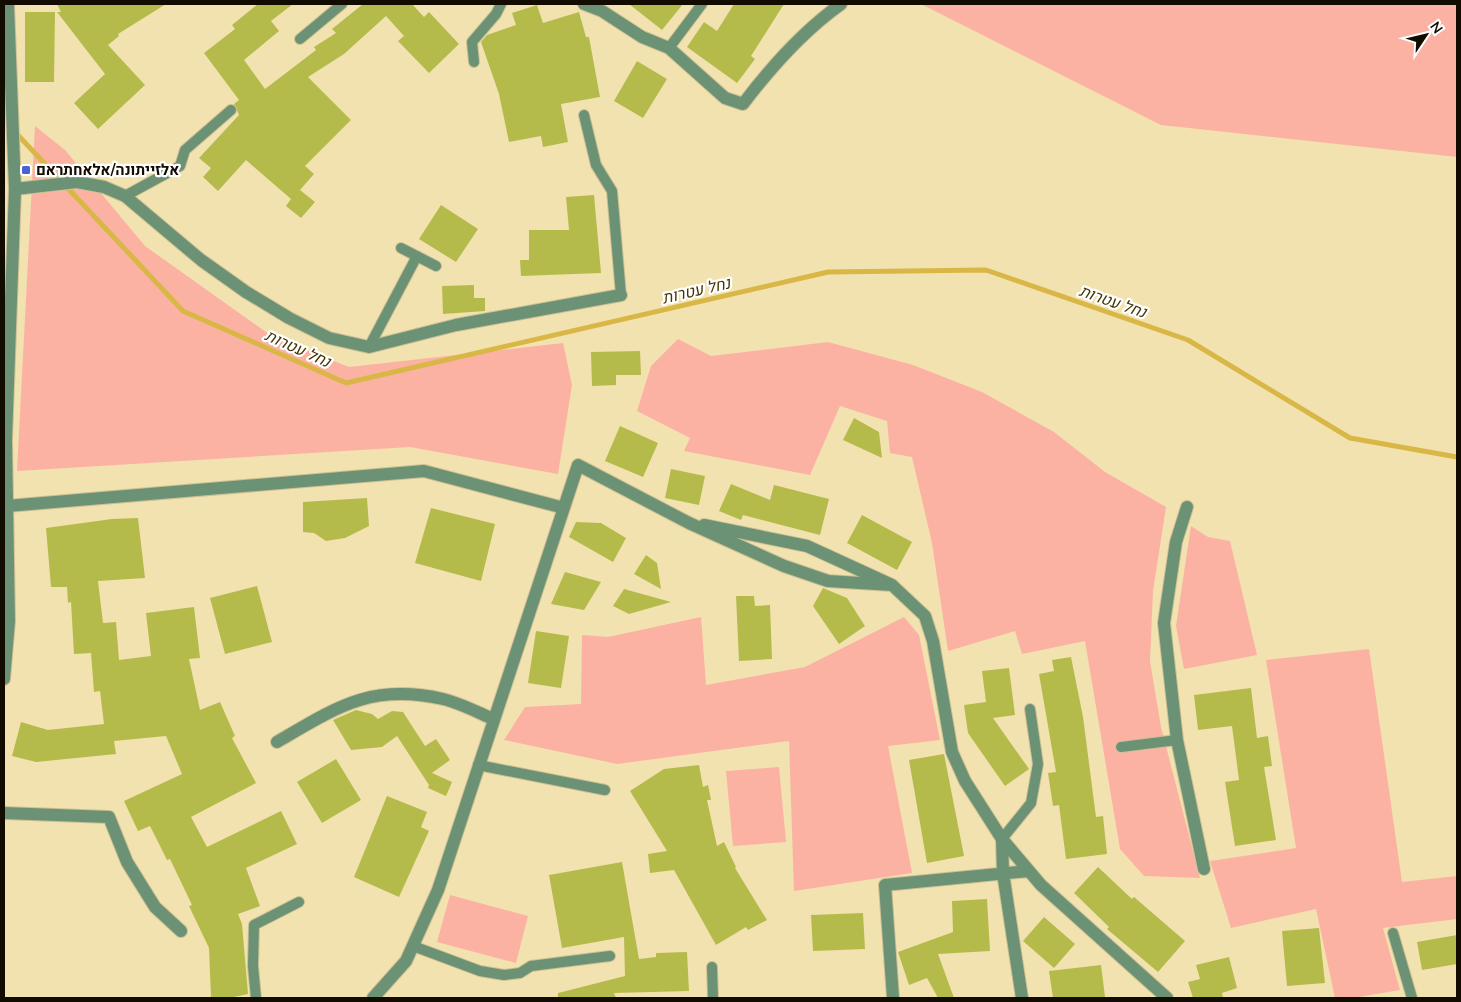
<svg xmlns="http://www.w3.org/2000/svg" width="1461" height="1002" font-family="'Nunito Sans',Heebo,sans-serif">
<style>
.green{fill:#fcb2a3}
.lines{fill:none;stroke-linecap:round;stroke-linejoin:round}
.stream{stroke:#d9b746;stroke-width:5}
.building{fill:#b5bb4b}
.service-casing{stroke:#cec094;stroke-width:12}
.minor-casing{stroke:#cec094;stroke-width:14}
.tertiary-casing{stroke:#cec094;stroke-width:14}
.service{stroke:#6b9275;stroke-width:10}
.minor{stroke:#6b9275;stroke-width:12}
.tertiary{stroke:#6b9275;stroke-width:12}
.poi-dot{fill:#4e60d5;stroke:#fff;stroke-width:2}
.labels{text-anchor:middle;stroke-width:4.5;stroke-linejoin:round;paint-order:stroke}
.poi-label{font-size:15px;font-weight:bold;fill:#110b00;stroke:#fff;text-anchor:start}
.water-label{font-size:16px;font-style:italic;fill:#433604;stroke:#fff}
</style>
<rect width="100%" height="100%" fill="#f2e2b0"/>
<path class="green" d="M 921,4 L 1457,4 L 1457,157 L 1161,125 Z
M 35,126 L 65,150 L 145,246 L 273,337 L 349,367 L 563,343 L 572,385 L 558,474 L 410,447 L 17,471 Z
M 678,339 L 711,356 L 828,342 L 913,365 L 982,392 L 1054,432 L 1105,472 L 1166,507 L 1153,591 L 1150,661 L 1161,727 L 1200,878 L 1144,876 L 1120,849 L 1085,641 L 1022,654 L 1015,631 L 948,651 L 932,543 L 912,457 L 890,453 L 887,421 L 840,406 L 810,475 L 684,451 L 690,438 L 637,411 L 651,366 Z
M 1191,526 L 1208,537 L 1230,541 L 1257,655 L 1184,669 L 1176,626 Z
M 701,617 L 706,685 L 805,667 L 904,617 L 919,635 L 940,740 L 888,746 L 912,873 L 794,891 L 789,741 L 617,764 L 504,740 L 525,707 L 581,704 L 582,635 L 608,637 Z
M 1369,649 L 1402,882 L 1457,876 L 1457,919 L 1383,928 L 1400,990 L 1353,998 L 1335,998 L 1316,909 L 1231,928 L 1210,861 L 1296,848 L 1266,660 Z
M 779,767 L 786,842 L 733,846 L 726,771 Z
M 450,895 L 528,916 L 516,963 L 437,942 Z"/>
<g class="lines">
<path class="stream" d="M 16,133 L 183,311 L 346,383 L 828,272 L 986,270 L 1188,340 L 1350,438 L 1457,457"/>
</g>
<path class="building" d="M 57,4 L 166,4 L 118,34 L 119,36 L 108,45 L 145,85 L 98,129 L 74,103 L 105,74 L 57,12 L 61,12 Z
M 258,4 L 293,4 L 271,21 L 279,31 L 244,60 L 265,89 L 316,50 L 314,47 L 336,33 L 332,29 L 363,4 L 412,4 L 424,17 L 429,12 L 459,44 L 429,73 L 398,41 L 404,36 L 386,16 L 344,54 L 308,77 L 351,120 L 305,166 L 314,174 L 300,190 L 315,202 L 301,218 L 286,206 L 291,199 L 246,160 L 218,191 L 203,177 L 211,168 L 199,158 L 239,115 L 234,104 L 239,100 L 204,53 L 235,29 L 232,25 Z
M 629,4 L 683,4 L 662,30 Z
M 734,4 L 784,4 L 751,56 L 755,59 L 737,83 L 687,47 L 704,22 L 717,31 Z
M 537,5 L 543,23 L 579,12 L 586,37 L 589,37 L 600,97 L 561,104 L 568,142 L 543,147 L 541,136 L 509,142 L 499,94 L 481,42 L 487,35 L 516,25 L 512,13 Z
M 25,12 L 55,12 L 54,82 L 25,82 Z
M 637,61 L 667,79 L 643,118 L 614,101 Z
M 594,195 L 601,273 L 521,276 L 520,260 L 529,260 L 529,230 L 569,230 L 566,197 Z
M 441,205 L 478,229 L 456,262 L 419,239 Z
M 474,285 L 474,298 L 485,298 L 485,311 L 443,314 L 442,286 Z
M 640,351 L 641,375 L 616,375 L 616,385 L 592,386 L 591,352 Z
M 854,418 L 879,432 L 882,458 L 843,440 Z
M 620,426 L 658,443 L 643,477 L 605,461 Z
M 671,469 L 705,476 L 699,505 L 665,498 Z
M 731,484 L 770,500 L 774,485 L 829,499 L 820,535 L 743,515 L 741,520 L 719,511 Z
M 367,498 L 369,526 L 345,538 L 326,541 L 314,533 L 303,532 L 303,502 Z
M 431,508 L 495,524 L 481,581 L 415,563 Z
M 862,515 L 912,542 L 897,570 L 847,543 Z
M 138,518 L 145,578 L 98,581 L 103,623 L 116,622 L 119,660 L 151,656 L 146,613 L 194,607 L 200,658 L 189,659 L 200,710 L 220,702 L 235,736 L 232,738 L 256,783 L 191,817 L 207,847 L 281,811 L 297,844 L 246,868 L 260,906 L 238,914 L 242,924 L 248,994 L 229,998 L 211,998 L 209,948 L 189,906 L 192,905 L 170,859 L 167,860 L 150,826 L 138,831 L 124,801 L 182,774 L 166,736 L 114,741 L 116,754 L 36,762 L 12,756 L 21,722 L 48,730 L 104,724 L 100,691 L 94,692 L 91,653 L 74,654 L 71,602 L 68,603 L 67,587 L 51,587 L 46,528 L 112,519 Z
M 576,522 L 601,523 L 626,538 L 613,562 L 569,537 Z
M 646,555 L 657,563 L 661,589 L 634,574 Z
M 565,572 L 601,582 L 584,610 L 551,604 Z
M 257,586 L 272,642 L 225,654 L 210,598 Z
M 823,588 L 847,598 L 865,626 L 839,644 L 813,606 Z
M 624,589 L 671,602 L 629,614 L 613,606 Z
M 736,596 L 754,596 L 755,606 L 770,605 L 772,659 L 739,661 Z
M 536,631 L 569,636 L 561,688 L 528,683 Z
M 1071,657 L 1083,717 L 1096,817 L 1103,816 L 1107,854 L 1066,859 L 1059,805 L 1053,806 L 1048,773 L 1056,772 L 1039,674 L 1054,671 L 1052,660 Z
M 1009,668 L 1015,715 L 993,718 L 1029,769 L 1005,786 L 968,733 L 964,705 L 986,702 L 982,671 Z
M 1251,688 L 1257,738 L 1268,736 L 1272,766 L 1264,767 L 1276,840 L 1235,846 L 1225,782 L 1239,780 L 1232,726 L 1198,730 L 1194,695 Z
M 356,710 L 372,714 L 378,719 L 392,711 L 403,712 L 425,746 L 436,739 L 450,760 L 432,773 L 452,782 L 446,796 L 428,788 L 429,785 L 397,736 L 382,747 L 351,750 L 333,720 Z
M 944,754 L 964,856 L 927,863 L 909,760 Z
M 336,759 L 361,800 L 322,823 L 297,782 Z
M 699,765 L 703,787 L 708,785 L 711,800 L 707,800 L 717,846 L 724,842 L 736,867 L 735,868 L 767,920 L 748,930 L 746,927 L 716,945 L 674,870 L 650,873 L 648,854 L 667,851 L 630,791 L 664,769 Z
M 387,796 L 427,812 L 421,827 L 429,831 L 399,897 L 354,877 Z
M 622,862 L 639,959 L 656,957 L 656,953 L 687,952 L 689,991 L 614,993 L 616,998 L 558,998 L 558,993 L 625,976 L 624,937 L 562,948 L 549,875 Z
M 1098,867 L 1132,899 L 1134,897 L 1185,941 L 1158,972 L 1107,929 L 1109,927 L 1074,893 Z
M 987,899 L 990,951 L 938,954 L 954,998 L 938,998 L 927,978 L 909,985 L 898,952 L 953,932 L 952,901 Z
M 863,913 L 865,949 L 813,951 L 811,915 Z
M 1044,917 L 1075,944 L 1054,968 L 1023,941 Z
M 1319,928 L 1325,983 L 1287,986 L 1282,931 Z
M 1457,935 L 1457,964 L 1422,970 L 1417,942 Z
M 1229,957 L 1237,988 L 1222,993 L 1223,998 L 1193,998 L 1188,982 L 1200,979 L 1196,965 Z
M 1101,965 L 1105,997 L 1053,998 L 1049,971 Z"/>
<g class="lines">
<g class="service-casing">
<path id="service" d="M 300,39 L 342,4
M 669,48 L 702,4
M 474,62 L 472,42 L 496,14 L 501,4
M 584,115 L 596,165 L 612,191 L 621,295
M 125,196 L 180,166 L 185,150 L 231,110
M 401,248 L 436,266
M 369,347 L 417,256
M 1121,747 L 1177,740
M 478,765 L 605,790
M 1002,839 L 1031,803 L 1038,764 L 1030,709
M 1393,933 L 1412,998
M 413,946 L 480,971 L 504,975 L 520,973 L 531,966 L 610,956
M 712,967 L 713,998
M 256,998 L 253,966 L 254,925 L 299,902"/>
</g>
<g class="minor-casing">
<path id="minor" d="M 8,4 L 15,189 L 77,182 L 104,187 L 125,196 L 201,260 L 246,292 L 289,318 L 329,338 L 369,347 L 456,325 L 621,295
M 584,4 L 602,11 L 642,37 L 669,48 L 725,98 L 743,104 C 771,67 803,31 841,4
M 7,506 L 424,471 L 564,508
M 1187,507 L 1176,542 L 1164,623 L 1177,740 L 1204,869
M 704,525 L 807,546 L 892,585 L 925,616 L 933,641 L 952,752 L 965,781 L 1002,839 L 1041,885 L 1167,998
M 277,742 C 337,707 371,683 443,699 C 460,703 477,712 493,719
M 4,813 L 109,817 L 127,862 L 155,907 L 181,931
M 1002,839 L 1003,873 L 1022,998
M 373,998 L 406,961 L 438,890 L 578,465 L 689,523 L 784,566 L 828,581 L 892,585
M 893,998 L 885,885 L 1029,871"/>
</g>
<g class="tertiary-casing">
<path id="tertiary" d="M 4,679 L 9,621 L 6,440 L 15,189"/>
</g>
<use href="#service" class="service"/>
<use href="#minor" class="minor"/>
<use href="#tertiary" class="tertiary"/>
</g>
<rect class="poi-dot" x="21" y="165" width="10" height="10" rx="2.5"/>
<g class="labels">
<g class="poi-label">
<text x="36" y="175">אלזייתונה/אלאחתראם</text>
</g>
<g class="water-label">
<text transform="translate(696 290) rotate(-13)" y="6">נחל עטרות</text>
<text transform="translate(1113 301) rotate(19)" y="6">נחל עטרות</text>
<text transform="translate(298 348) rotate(24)" y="6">נחל עטרות</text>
</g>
</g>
<rect width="1461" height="1002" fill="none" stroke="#110b00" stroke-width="10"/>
<g transform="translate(1426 35) rotate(55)" stroke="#ffffff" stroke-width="4" paint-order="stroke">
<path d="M0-4L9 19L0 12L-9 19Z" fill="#110b00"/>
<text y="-8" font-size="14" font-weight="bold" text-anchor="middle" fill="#110b00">N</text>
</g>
</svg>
